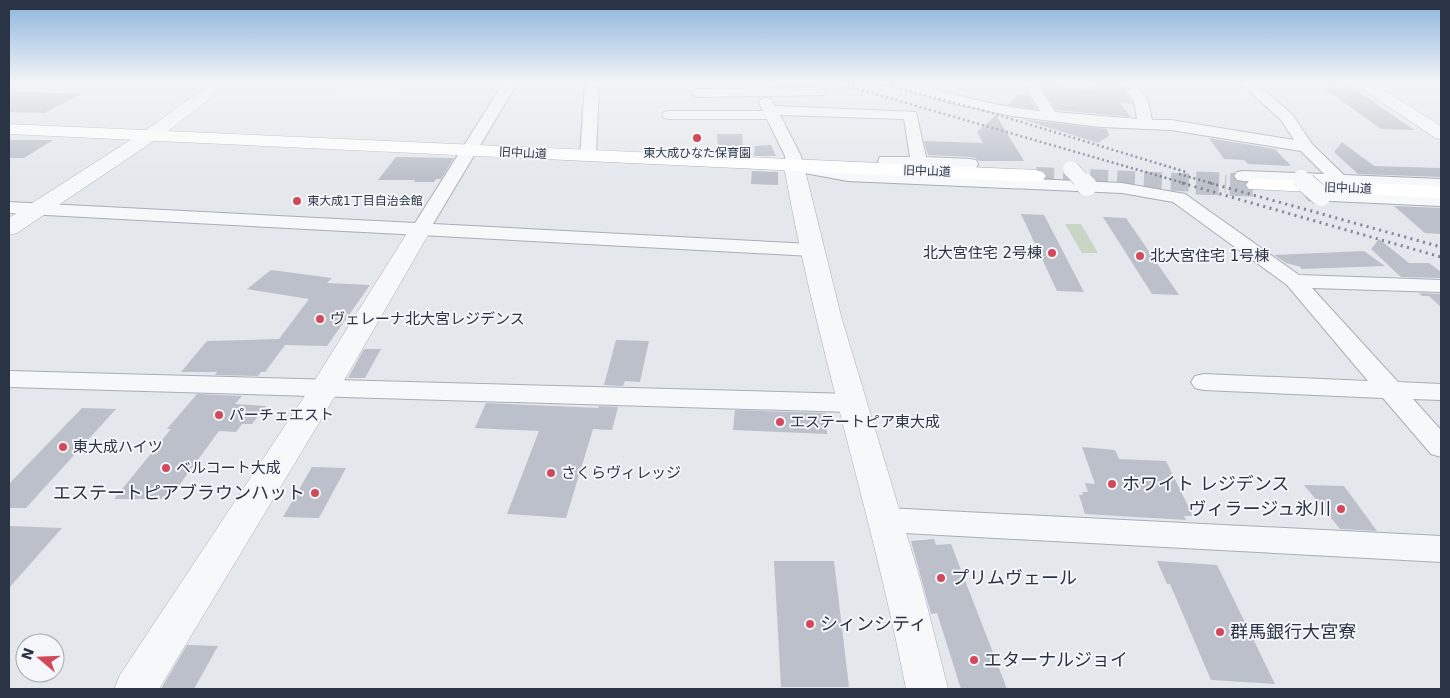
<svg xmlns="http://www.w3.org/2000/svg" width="1450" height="698" font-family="'DejaVu Sans','Noto Sans JP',sans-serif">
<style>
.green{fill:#c9d6c5}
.building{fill:#bbc0ca}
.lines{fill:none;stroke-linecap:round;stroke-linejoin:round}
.secondary-tunnel-far1{stroke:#bfc3cb;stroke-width:18;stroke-dasharray:18 9;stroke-linecap:butt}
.secondary-tunnel{stroke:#bfc3cb;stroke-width:23;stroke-dasharray:23 11;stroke-linecap:butt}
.minor-casing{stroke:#a9aeb7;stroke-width:2}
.tertiary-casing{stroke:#a9aeb7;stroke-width:1}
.secondary-casing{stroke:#a9aeb7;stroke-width:1}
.minor{fill:#f7f8fa;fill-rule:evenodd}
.tertiary{fill:#f7f8fa;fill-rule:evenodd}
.secondary{fill:#fff;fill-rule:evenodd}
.rail-far1{stroke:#7d8696;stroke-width:2.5;stroke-dasharray:2 3;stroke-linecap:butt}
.rail{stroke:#7d8696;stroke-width:3;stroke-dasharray:2 4.5;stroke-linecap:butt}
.minor-bridge-far1-casing{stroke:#a9aeb7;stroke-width:17;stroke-linecap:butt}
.minor-bridge-casing{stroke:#a9aeb7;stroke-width:21;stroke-linecap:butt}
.minor-bridge-far1{stroke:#f7f8fa;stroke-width:16}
.minor-bridge{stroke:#f7f8fa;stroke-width:20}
.poi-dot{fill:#d1495b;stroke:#f4f6f9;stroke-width:2}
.labels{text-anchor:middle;stroke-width:4;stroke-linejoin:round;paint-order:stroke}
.far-street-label{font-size:12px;fill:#2b3445;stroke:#f4f6f9}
.far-poi-label{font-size:12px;fill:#2b3445;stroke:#f4f6f9}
.poi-label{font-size:15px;fill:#2b3445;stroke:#f4f6f9;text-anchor:start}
.near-poi-label{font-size:18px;fill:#2b3445;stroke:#f4f6f9;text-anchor:start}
</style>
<rect width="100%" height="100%" fill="#e4e7ec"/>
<path class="green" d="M 342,82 L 403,82 L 399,89 L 335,89 Z
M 1065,224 L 1081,224 L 1098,253 L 1082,253 Z"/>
<path class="building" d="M 1091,82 L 1118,82 L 1132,102 L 1133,104 L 1119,102 L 1131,117 L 1056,110 L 1041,85 L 1095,90 Z
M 1321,86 L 1352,87 L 1414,130 L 1381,129 Z
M 9,92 L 10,91 L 82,94 L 44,113 L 9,112 Z
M 1018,95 L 1029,96 L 1036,109 L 1008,105 Z
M 996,115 L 1024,161 L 979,161 L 976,158 L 970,157 L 928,155 L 924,141 L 983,143 L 977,132 Z
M 1021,119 L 1107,129 L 1109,136 L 1098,143 Z
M 717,134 L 742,134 L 744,154 L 718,154 Z
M 1209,138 L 1275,149 L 1291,166 L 1248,164 L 1244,160 L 1224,159 Z
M 9,140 L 53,140 L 24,158 L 9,158 Z
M 1342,142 L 1374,166 L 1441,168 L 1441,177 L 1358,174 L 1334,152 Z
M 771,145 L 776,156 L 754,156 L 755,146 Z
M 396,157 L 454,158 L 441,179 L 436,179 L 434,182 L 414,182 L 415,180 L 378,180 Z
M 752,171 L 778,172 L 778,185 L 751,184 Z
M 1394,206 L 1441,208 L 1441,234 L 1425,233 Z
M 1021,214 L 1044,215 L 1084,292 L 1057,291 Z
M 1103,217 L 1126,218 L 1179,295 L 1152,294 Z
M 1379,239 L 1409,263 L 1429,263 L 1441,272 L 1441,278 L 1401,277 L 1371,249 Z
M 1364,251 L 1385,266 L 1301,269 L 1301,267 L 1286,263 L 1274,255 Z
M 271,270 L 332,278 L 327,283 L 370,285 L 327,346 L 285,345 L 265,372 L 261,372 L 258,376 L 215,375 L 217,372 L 181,372 L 207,341 L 279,339 L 309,299 L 247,289 Z
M 1419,293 L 1441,294 L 1441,307 L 1429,296 L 1422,296 Z
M 616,340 L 649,341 L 640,382 L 625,381 L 623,386 L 604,385 Z
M 364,349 L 381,349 L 365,378 L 348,378 Z
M 197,394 L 242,396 L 235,404 L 266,406 L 252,424 L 242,424 L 236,432 L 219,431 L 169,499 L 114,499 L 171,429 L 167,429 Z
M 486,403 L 598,408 L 599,406 L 618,407 L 612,430 L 593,429 L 566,518 L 507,514 L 539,431 L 475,428 Z
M 82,408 L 116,409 L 26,508 L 9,508 L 9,484 Z
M 735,410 L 826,413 L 827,434 L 733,430 Z
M 1082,447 L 1115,450 L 1119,459 L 1166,461 L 1193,516 L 1184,516 L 1186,520 L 1085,514 L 1079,495 L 1083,495 L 1082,492 L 1088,492 L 1085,483 L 1095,484 Z
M 312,467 L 346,468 L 319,518 L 283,517 Z
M 1304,485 L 1344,486 L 1377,531 L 1340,529 Z
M 9,526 L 62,528 L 9,588 Z
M 934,539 L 936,545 L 951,544 L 1007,689 L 961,689 L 937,613 L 931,614 L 911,541 Z
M 774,561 L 834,561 L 849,687 L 781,687 Z
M 1157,561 L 1217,565 L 1275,684 L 1211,680 L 1170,584 L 1167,584 Z
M 187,645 L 218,646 L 194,689 L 161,689 Z"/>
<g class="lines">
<path class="secondary-tunnel-far1" d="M 1036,176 L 1226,184"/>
<path class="secondary-tunnel" d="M 1196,183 L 1256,185"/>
<g class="minor-casing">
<path id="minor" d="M 9,82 L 25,82 L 23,85 L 9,90 Z
M 504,82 L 518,82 L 433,224 L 811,244 L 818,246 L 821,250 L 818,254 L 811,256 L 9,213 L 9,202 L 415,223 Z
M 585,82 L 599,82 L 596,156 L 594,159 L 582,159 L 580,156 Z
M 884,82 C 910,80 935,90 960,96 C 986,103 1013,108 1040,111 L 1023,82 L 1037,82 L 1055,112 L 1137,119 L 1134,101 L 1120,82 L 1134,82 L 1148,101 L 1152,120 L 1171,120 L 1294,140 L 1281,120 L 1239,82 L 1254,82 L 1292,114 L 1312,144 L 1344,175 L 1441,179 L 1441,189 L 1243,181 L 1237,180 L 1234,176 L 1237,172 L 1243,171 L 1324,174 L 1301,151 L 1171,130 L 1100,127 L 1012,116 L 955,104 L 886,85 Z
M 819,88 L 826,92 L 824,95 L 697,97 L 690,93 L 697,89 Z
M 766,98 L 771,99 L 775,106 L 916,112 L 926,157 L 970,159 L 976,160 L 978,164 L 976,168 L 970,169 L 880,165 L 878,161 L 880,157 L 910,157 L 904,119 L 780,115 L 801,156 L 802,162 L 848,171 L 1122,183 L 1179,193 L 1185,194 L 1299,275 L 1441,280 L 1441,292 L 1312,288 L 1398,382 L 1441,384 L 1441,400 L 1413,399 L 1441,430 L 1441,457 L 1431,454 L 1383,398 L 1204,390 L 1195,388 L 1191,382 L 1195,376 L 1204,374 L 1368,381 L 1287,285 L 1173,202 L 1122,193 L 848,181 L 788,170 L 786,166 L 785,156 L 767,119 L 669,119 L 664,118 L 662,115 L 664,112 L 669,111 L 763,111 L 759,102 L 761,99 Z
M 1315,191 L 1441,196 L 1441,206 L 1309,200 L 1306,196 L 1309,192 Z
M 9,371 L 851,394 L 860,397 L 864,403 L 860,409 L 851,412 L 9,387 Z
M 886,508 L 1441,536 L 1441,562 L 886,532 L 875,528 L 871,520 L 875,512 Z"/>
</g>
<g class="tertiary-casing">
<path id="tertiary" d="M 213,82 L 231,82 L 167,132 L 17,233 L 9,235 L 9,218 L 155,124 Z
M 1353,82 L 1371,82 L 1441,126 L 1441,139 L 1435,138 Z
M 794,160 L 801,162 L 804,166 L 841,316 L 921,582 L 948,689 L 906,689 C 872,513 815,343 784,166 L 787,162 Z
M 420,223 L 428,225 L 431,230 L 334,398 L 159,689 L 114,689 L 120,675 L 308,391 L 409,230 L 412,225 Z"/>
</g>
<g class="secondary-casing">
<path id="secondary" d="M 9,124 L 1036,170 L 1043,172 L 1046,176 L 1043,180 L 1036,182 L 9,134 Z
M 1256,179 L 1441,186 L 1441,198 L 1249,189 L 1246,185 L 1249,181 Z"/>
</g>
<use href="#minor" class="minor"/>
<use href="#tertiary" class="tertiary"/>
<use href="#secondary" class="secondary"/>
<path class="rail-far1" d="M 833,82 L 1187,184
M 876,82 L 985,111 L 1186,172
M 1179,174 L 1214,184"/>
<path class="rail" d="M 1182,183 L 1441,257
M 1210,183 L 1441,247"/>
<g class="minor-bridge-far1-casing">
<path id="minor-bridge-far1" d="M 1071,169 L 1085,184
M 1301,178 L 1307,184"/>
</g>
<g class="minor-bridge-casing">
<path id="minor-bridge" d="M 1084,183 L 1087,186
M 1306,183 L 1321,196"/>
</g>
<use href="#minor-bridge-far1" class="minor-bridge-far1"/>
<use href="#minor-bridge" class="minor-bridge"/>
</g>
<linearGradient id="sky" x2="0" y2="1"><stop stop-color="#8bb4dd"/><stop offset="0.46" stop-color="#f3f4f6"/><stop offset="1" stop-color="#f3f4f6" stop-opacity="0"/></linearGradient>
<rect width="1450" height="179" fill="url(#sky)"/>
<g class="poi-dot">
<circle cx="697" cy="138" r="5"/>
<circle cx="297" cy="201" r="5"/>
<circle cx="1052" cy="253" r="5"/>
<circle cx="1140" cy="256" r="5"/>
<circle cx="320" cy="319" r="5"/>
<circle cx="219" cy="415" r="5"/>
<circle cx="780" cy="422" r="5"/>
<circle cx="63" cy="447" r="5"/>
<circle cx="166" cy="468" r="5"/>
<circle cx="551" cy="473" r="5"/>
<circle cx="1112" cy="484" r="5"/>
<circle cx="315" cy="493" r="5"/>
<circle cx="1341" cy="509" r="5"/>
<circle cx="941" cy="578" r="5"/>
<circle cx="810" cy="624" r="5"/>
<circle cx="1220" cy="632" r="5"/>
<circle cx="974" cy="660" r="5"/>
</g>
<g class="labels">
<g class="far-street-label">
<text transform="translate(523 153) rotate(3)" y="4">旧中山道</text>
<text transform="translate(927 171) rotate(2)" y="4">旧中山道</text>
<text transform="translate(1348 188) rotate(2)" y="4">旧中山道</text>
</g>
<g class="far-poi-label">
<text x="697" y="157">東大成ひなた保育園</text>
<text x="307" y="205" text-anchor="start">東大成1丁目自治会館</text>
</g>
<g class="poi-label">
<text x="1042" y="258" text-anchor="end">北大宮住宅 2号棟</text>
<text x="1150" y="261">北大宮住宅 1号棟</text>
<text x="330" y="324">ヴェレーナ北大宮レジデンス</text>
<text x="229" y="420">パーチェエスト</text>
<text x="790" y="427">エステートピア東大成</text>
<text x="73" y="452">東大成ハイツ</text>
<text x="176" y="473">ベルコート大成</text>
<text x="561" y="478">さくらヴィレッジ</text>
</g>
<g class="near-poi-label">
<text x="1122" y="490">ホワイト レジデンス</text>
<text x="305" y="499" text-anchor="end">エステートピアブラウンハット</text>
<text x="1331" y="515" text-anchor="end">ヴィラージュ氷川</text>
<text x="951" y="584">プリムヴェール</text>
<text x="820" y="630">シィンシティ</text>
<text x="1230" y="638">群馬銀行大宮寮</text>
<text x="984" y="666">エターナルジョイ</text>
</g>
</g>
<rect width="1450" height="698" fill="none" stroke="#2b3445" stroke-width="20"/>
<g transform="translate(40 658) rotate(289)"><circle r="24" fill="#f4f6f9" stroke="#a4a8b1"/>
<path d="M0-4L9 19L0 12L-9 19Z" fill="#d1495b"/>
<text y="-8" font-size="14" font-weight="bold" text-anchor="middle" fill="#2b3445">N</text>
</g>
</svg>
